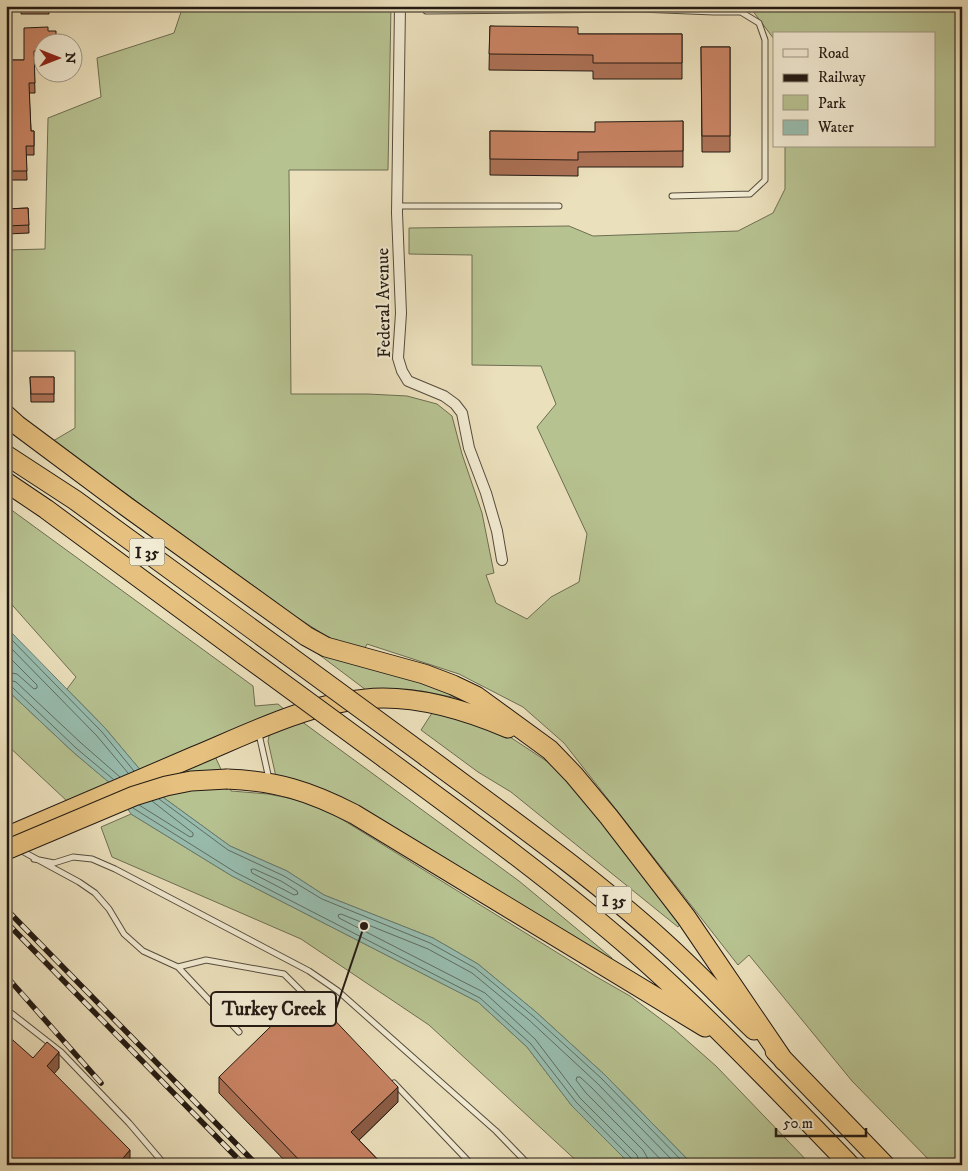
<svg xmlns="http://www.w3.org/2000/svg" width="968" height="1171" font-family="'IM FELL DW Pica',serif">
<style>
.green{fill:#b7c291;stroke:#6d6e52}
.water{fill:#98bdaf;stroke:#697c71}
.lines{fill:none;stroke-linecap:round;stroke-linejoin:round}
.shore{stroke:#5e6c61;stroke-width:1}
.lane-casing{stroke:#554c3d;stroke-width:7}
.street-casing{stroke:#554c3d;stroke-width:12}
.highway-casing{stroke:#231a13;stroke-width:21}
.lane{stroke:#f2ebd3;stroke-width:5}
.street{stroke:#f2ebd3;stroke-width:10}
.highway{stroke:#e6c07e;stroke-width:19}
.rail-casing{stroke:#231a13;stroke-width:5.5}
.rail{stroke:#f2ebd3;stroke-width:4;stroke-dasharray:11;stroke-linecap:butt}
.highway-bridge-casing{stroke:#231a13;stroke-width:21;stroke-linecap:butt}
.highway-bridge{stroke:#e6c07e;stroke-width:19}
.wall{fill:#ac7155;stroke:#231a13}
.shaded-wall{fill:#8c5c45;stroke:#231a13}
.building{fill:#c88363;stroke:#231a13}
.labels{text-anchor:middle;stroke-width:4;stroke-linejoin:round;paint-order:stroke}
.shield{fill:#f2ebd3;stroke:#61594d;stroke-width:1}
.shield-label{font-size:16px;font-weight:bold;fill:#231a13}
.street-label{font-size:18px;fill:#231a13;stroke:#f2ebd3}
.leader{fill:none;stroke:#231a13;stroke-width:2}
.callout-dot{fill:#231a13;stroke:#f2ebd3;stroke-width:2}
.callout{fill:#f2ebd3;stroke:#231a13;stroke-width:2}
.callout-label{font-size:19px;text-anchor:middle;font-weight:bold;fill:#231a13}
</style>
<rect width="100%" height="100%" fill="#ebe0bc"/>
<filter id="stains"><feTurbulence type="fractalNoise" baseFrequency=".004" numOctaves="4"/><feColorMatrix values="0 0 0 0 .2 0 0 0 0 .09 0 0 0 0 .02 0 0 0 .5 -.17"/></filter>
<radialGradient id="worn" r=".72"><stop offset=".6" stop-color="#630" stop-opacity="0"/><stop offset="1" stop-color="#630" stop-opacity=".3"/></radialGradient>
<path class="green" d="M 183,6 L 391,6 L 388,170 L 289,170 L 291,394 L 368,394 L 407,396 L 437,404 L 452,416 L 462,454 L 482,513 L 494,573 L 486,575 L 496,603 L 527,619 L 551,597 L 579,582 L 587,534 L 537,427 L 556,404 L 541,366 L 472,365 L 472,255 L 409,254 L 409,228 L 569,226 L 593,236 L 738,231 L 773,213 L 785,189 L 785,146 L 934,146 L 934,34 L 774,34 L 774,39 L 749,6 L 962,6 L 962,1165 L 934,1165 L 852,1081 L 749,955 L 738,965 L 564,743 L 523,707 L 459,674 L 367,644 L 365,648 L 337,641 L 326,636 L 295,616 L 53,441 L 75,428 L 75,351 L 6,351 L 6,250 L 45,249 L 48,118 L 101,97 L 97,58 L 174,33 Z
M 6,506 L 253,686 L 255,706 L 278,704 L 285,710 L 208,741 L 231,791 L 268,794 L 303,801 L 335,815 L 595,976 L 630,996 L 674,1029 L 716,1066 L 811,1165 L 693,1165 L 605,1075 L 536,1012 L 478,964 L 433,938 L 324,895 L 287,871 L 230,846 L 164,798 L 105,728 L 67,689 L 76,677 L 6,598 Z
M 309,647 L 428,682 L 467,700 L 422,691 L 366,690 Z
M 6,689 L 73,752 L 111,784 L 68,802 L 6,744 Z
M 434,710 L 507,735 L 554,766 L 567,779 L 682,922 L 678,927 L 511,792 L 478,772 L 421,730 Z
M 301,721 L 519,881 L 612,958 L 609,963 L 276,777 L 268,741 L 269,736 L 272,733 Z
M 131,814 L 232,876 L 478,1002 L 527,1047 L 572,1106 L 631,1165 L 581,1165 L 429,1025 L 301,939 L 112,857 L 101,827 Z"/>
<path class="water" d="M 6,627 L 105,728 L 164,798 L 230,846 L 287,871 L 324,895 L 433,938 L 478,964 L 536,1012 L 605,1075 L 693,1165 L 631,1165 L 572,1106 L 527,1047 L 478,1002 L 232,876 L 131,814 L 111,784 L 73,752 L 6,689 Z"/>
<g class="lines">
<path class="shore" d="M 6,634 L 102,732 L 134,771
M 6,643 L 97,736 L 128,773
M 6,654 L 37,685 L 37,688 L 34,689 L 17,674 L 6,672
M 6,679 L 16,682 L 81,743 L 120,777
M 6,686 L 12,687 L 76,748 L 113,779
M 159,799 L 228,850 L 284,876 L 322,899 L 430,943 L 475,968 L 533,1016 L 601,1078 L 686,1165
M 139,805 L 190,837 L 193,836 L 193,833 L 152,801
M 133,808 L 235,872 L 480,998 L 531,1044 L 576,1102 L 632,1159 L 634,1165
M 254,869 L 281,881 L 297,891 L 298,894 L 294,895 L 252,873 L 251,870 Z
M 640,1165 L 637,1155 L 580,1098 L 535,1039 L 485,993 L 339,918 L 338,915 L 341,914 L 428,949 L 472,973 L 529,1020 L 597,1083 L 677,1165
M 648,1165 L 647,1157 L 643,1150 L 586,1093 L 576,1080 L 577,1077 L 580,1077 L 592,1088 L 666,1165"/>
<g class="lane-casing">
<path id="lane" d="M 426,11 L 639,9 L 714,12 L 714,6
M 672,196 L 750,194 L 765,180 L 765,40 L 759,23 L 741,12 L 714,12
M 397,206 L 559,206
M 259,734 L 269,779
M 20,850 L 79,882 L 95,893 L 109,909 L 124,934 L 143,951 L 178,967 L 239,1032
M 34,859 L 54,863 L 73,857 L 92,859 L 115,869 L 309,971 L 338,991 L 496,1131 L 529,1165
M 178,967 L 206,960 L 284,974 L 308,998
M 6,1009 L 61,1052 L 129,1123 L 165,1165
M 394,1083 L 472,1165"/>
</g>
<g class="street-casing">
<path id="street" d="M 400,6 L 397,213 L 401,313 L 398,358 L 402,371 L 408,381 L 444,396 L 455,404 L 462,413 L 469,448 L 486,493 L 497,531 L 502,560"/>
</g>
<g class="highway-casing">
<path id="highway" d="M 6,415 L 17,425 L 127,507 L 306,636 L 326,647 L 424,674 L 453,685 L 476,696 L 550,750 L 574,775 L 609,817 L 686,917 L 784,1061
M 6,455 L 75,500 L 285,653
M 6,482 L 46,509 L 244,655
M 427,757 C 508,817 590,875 664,942 C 695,970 724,1001 754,1030
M 386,759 C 472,822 557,884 637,954 C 712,1020 780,1093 850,1165
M 227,779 C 277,781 309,791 354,814 L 705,1027
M 6,837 C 69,810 132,783 195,756 C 255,731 316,699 383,698 C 426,698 468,711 508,728
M 775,1051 L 885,1165"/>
</g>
<use href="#lane" class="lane"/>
<use href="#street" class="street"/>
<use href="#highway" class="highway"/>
<g class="rail-casing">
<path id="rail" d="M 6,909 L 257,1165
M 6,922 L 244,1165
M 6,976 L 101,1083"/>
</g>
<use href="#rail" class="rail"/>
<g class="highway-bridge-casing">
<path id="highway-bridge" d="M 285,653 L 427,757
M 244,655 L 386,759
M 6,850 L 134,796 L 166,786 L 191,781 L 227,779"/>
</g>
<use href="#highway-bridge" class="highway-bridge"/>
</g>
<path class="wall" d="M 21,6 L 49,6 L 49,14 L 21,14 Z
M 490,26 L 578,34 L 682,34 L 682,79 L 593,79 L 593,71 L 489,70 Z
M 48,31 L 42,42 L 42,60 L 34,60 L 35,93 L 29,93 L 31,131 L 34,131 L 34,155 L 26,155 L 27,180 L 10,180 L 9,60 L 24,60 Z
M 701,47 L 730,47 L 730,152 L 702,152 Z
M 683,121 L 683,167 L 578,167 L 578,176 L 490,175 L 490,131 L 595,132 Z
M 28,208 L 29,233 L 7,234 L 6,209 Z
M 30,377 L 54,377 L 54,402 L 31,402 Z
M 219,1077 L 398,1102 L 359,1140 L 383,1165 L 289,1165 L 219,1093 Z"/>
<path class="shaded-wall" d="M 59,1052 L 59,1068 L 47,1082 L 47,1066 Z
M 398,1087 L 398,1102 L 351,1148 L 351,1132 Z
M 130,1150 L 130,1165 L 117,1165 Z"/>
<path class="building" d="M 490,26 L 578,27 L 578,34 L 682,34 L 682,63 L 593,63 L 593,55 L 489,54 Z
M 48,27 L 48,31 L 56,31 L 56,42 L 42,42 L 42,51 L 34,51 L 35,83 L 29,83 L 31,131 L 34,131 L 34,146 L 26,146 L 27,171 L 10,171 L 9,60 L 24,60 L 24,28 Z
M 701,47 L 730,47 L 730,136 L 702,136 Z
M 683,121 L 683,151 L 578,152 L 578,160 L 490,159 L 490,131 L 595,132 L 595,122 Z
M 28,208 L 29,225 L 7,226 L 6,209 Z
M 30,377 L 54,377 L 54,394 L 31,394 Z
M 307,991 L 398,1087 L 351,1132 L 383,1165 L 304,1165 L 219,1077 Z
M 6,1034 L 33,1058 L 47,1042 L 59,1052 L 47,1066 L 130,1150 L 117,1165 L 6,1165 Z"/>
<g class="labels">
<g class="shield">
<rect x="129.5" y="538.5" width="35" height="27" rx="4"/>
<rect x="596.5" y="886.5" width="35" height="27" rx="4"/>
</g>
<g class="shield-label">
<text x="147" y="558">I 35</text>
<text x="614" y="906">I 35</text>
</g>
<g class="street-label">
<text transform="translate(383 303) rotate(-91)" y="6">Federal Avenue</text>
</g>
</g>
<path class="leader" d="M364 926L336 1009"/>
<circle class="callout-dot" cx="364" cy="926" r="5"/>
<rect class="callout" x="211" y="992" width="125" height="34" rx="5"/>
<g class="callout-label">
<text x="274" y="1015">Turkey Creek</text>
</g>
<rect width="968" height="1171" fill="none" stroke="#ebe0bc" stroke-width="25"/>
<rect x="8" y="8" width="953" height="1156" fill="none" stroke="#231a13" stroke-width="2.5"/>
<rect x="12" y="12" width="943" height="1146" fill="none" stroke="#231a13"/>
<rect x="773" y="32" width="162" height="115" fill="#f2ebd3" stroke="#9f9786"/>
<rect x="783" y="49" width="25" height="8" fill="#f2ebd3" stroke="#9f9786"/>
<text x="818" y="58" font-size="15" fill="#231a13">Road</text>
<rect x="783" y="74" width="25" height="8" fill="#231a13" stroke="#9f9786"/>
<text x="818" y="82" font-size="15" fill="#231a13">Railway</text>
<rect x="783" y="95" width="25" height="15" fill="#b7c291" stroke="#9f9786"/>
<text x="818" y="108" font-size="15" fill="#231a13">Park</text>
<rect x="783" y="120" width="25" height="15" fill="#98bdaf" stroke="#9f9786"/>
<text x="818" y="132" font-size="15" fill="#231a13">Water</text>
<g transform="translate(58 58) rotate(90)"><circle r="24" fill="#f2ebd3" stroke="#9f9786"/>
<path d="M0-4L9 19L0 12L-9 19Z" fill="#8f2418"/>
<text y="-8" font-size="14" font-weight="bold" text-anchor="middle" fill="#231a13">N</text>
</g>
<path d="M776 1128v8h90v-8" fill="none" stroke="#231a13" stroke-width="2.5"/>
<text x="783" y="1128" font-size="15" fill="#231a13" stroke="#f2ebd3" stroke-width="4" paint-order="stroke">50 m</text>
<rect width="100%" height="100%" filter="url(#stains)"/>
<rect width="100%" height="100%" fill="url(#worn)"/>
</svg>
